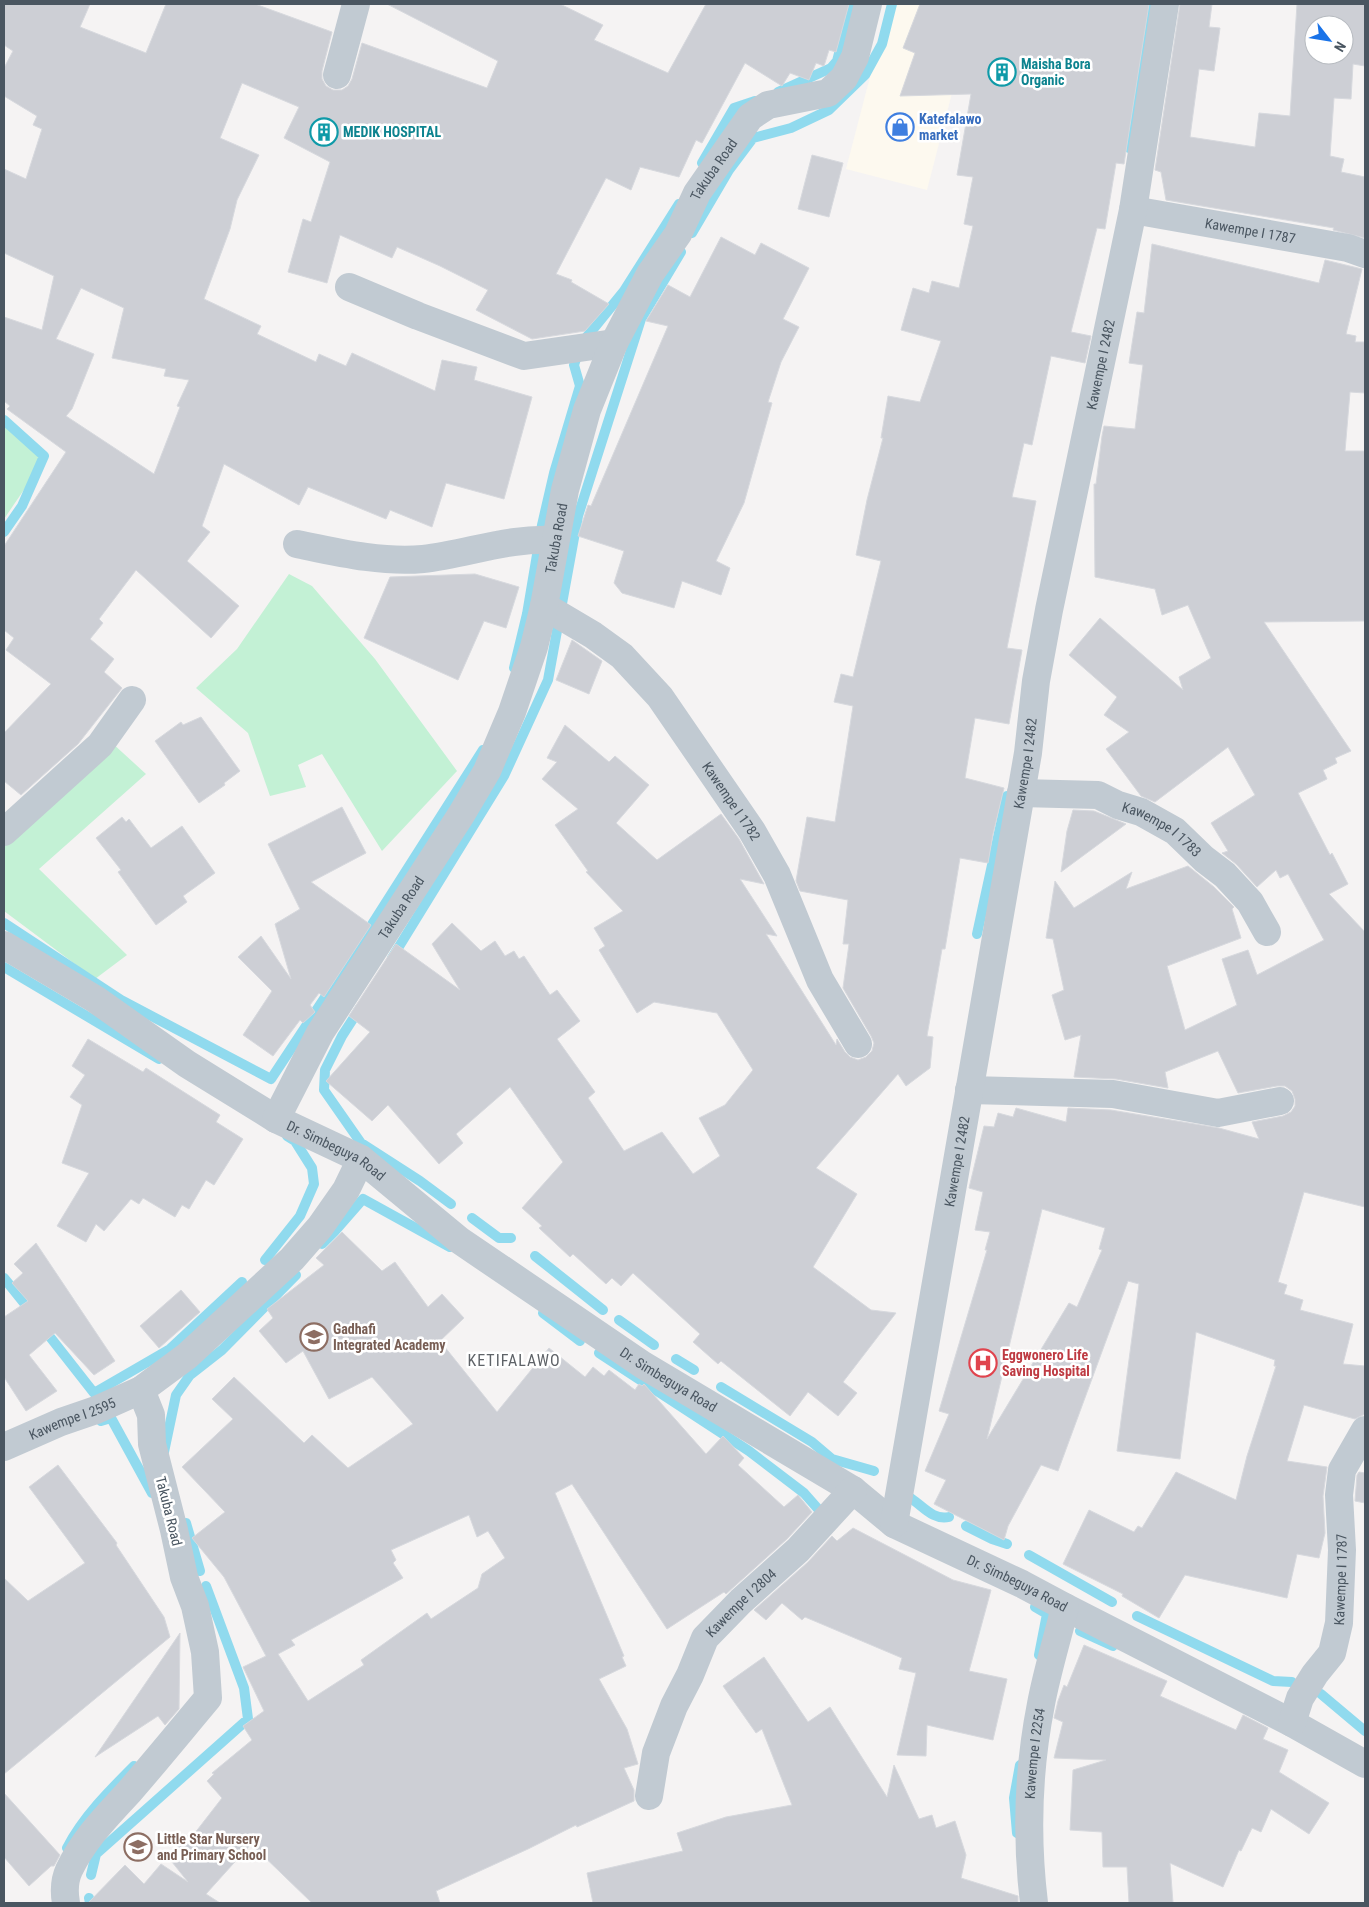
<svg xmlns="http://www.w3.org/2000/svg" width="1369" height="1907" font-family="'Roboto Condensed',sans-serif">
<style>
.commercial{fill:#fdf9ef}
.green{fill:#c3f1d5}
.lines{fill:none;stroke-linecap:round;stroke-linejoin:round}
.stream{stroke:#90daee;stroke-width:10}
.building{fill:#cdcfd5;stroke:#d7d9de;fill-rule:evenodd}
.street{stroke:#c1cad2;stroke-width:28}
.labels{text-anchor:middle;stroke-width:5;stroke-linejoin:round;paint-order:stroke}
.culture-label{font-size:14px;font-weight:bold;fill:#0d838f;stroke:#fff;text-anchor:start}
.shop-label{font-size:14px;font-weight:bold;fill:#366cbe;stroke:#fff;text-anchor:start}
.street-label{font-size:14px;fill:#4a5661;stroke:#fff}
.education-label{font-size:14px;font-weight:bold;fill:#785e54;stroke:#fff;text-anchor:start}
.health-label{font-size:14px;font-weight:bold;fill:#be3a42;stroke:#fff;text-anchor:start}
.quarter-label{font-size:16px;letter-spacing:1px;fill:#5f6368;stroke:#fff}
</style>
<rect width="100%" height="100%" fill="#f5f3f3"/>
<path class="commercial" d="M 889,4 L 975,4 L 927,190 L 846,169 Z"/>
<path class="green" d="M 4,421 L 39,447 L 47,456 L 4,519 Z
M 289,574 L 312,586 L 375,659 L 457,771 L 382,851 L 322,754 L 298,765 L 306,787 L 270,796 L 248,733 L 196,688 L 237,649 Z
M 111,742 L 146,774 L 39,869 L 127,955 L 95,979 L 4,911 L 4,845 Z"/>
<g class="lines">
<path class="stream" d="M 778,92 L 831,68 L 837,61 L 852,4
M 1129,148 L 1149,4
M 702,163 L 734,108 L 755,101
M 692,233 L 729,170 L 753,138 L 791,128 L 829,110 L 865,75 L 882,44 L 892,4
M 4,420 L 44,456 L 22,506 L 4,532
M 514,668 L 527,614 L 542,525 L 554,473 L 580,386 L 574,365 L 581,344 L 624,291 L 679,204
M 4,923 L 121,1000 L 271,1079 L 343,970 L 483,750
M 977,934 L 1007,796
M 392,958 L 504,776 L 548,680 L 578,516 L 641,319 L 681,252
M 4,967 L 159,1059
M 360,1008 L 342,1036 L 325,1070 L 324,1090 L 361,1143 L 420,1181 L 451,1204
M 472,1218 L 499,1238 L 511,1238
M 322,1244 L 335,1231 L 363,1199 L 450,1247
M 535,1256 L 603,1310
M 265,1260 L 300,1216 L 314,1184 L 312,1168 L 295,1141 L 287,1136
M 4,1278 L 33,1314
M 543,1313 L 580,1341
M 619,1320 L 654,1345
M 43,1328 L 94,1393 L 170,1349 L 242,1282
M 599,1353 L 749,1451 L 804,1493 L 819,1510
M 676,1359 L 694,1370
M 721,1387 L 812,1442 L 832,1459 L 874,1471
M 101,1421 L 111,1418 L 152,1493
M 164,1452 L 176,1395 L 190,1375 L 222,1350 L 296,1275
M 909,1497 C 922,1505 933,1521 949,1517
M 186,1523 L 200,1571
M 966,1526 L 992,1539 L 1007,1544
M 1029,1555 L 1112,1602
M 1035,1607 L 1047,1614 L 1039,1655
M 1137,1616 L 1273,1681 L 1292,1682
M 1080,1631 L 1113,1646
M 1321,1694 L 1365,1731
M 1017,1833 L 1014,1798 L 1020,1765
M 67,1848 C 83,1817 110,1790 134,1766
M 91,1875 L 96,1854 L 248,1719 L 244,1688 L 206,1586
M 89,1898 L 90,1903"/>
</g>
<path class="building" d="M 4,4 L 90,4 L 80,27 L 146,53 L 166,4 L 255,4 L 332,32 L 322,71 L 322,79 L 326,86 L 333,90 L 342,90 L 348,86 L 352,79 L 362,43 L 487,88 L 498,61 L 387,4 L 560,4 L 603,25 L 594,40 L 668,73 L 706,4 L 849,4 L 836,52 L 829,50 L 824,66 L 816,63 L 809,80 L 790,73 L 782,86 L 745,63 L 702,143 L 696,140 L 679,177 L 640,167 L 631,190 L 606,178 L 556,274 L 572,280 L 571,282 L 609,304 L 585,331 L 532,339 L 476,310 L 488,290 L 440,266 L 397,247 L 392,258 L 340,235 L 327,283 L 288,272 L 303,219 L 311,222 L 330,162 L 284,138 L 299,107 L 242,83 L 220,138 L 259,155 L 237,200 L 230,229 L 204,299 L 261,326 L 257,334 L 316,362 L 319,354 L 346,366 L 352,353 L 435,391 L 442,360 L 477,367 L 474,380 L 532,397 L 504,499 L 446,483 L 432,527 L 390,510 L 386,519 L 308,487 L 299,505 L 224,464 L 202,526 L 210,532 L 187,561 L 239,606 L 211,638 L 136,570 L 99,619 L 103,623 L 90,639 L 114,659 L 104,672 L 122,688 L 78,744 L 21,795 L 4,781 L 4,733 L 51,684 L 6,650 L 14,638 L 4,630 L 4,546 L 66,452 L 7,409 L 10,406 L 4,401 L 4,317 L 42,330 L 54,276 L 4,253 L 4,169 L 26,179 L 42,129 L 33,125 L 37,116 L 4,96 L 4,68 L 13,51 L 4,45 ZM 81,288 L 124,308 L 112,358 L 166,369 L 164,376 L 189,380 L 177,406 L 180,407 L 154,474 L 66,416 L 72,409 L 94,354 L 56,339 Z
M 920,4 L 1149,4 L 1124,164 L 1116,163 L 1105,229 L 1097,228 L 1071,332 L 1091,336 L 1085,363 L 1051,356 L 1032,445 L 1024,443 L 1012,497 L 1036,501 L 1007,648 L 1022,650 L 1009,724 L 975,718 L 965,778 L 1004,788 L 993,834 L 988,863 L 960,858 L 945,949 L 942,949 L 927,1036 L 933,1037 L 930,1068 L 906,1086 L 898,1074 L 816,1168 L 857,1194 L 813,1267 L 871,1310 L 896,1313 L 843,1382 L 857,1393 L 838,1416 L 808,1392 L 790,1416 L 721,1361 L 718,1364 L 693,1342 L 700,1334 L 633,1273 L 621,1286 L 612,1278 L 606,1284 L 573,1254 L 570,1257 L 539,1228 L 542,1226 L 522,1208 L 563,1162 L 510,1087 L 456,1134 L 463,1143 L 439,1164 L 388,1105 L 372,1121 L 326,1081 L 370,1032 L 349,1016 L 396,944 L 460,990 L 432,944 L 452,923 L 481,951 L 495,941 L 505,956 L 514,951 L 519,959 L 524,956 L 550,995 L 557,990 L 580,1021 L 557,1039 L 595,1092 L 588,1098 L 624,1151 L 662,1132 L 693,1174 L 720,1156 L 699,1118 L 725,1105 L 753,1070 L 717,1013 L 654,1002 L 637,1013 L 599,950 L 605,946 L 594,928 L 623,911 L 586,872 L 588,871 L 555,825 L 578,809 L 542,779 L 557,762 L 547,758 L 565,725 L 609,762 L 615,756 L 649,785 L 616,823 L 657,860 L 721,814 L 739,839 L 764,884 L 740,879 L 777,936 L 766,934 L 836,1045 L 837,1039 L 845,1052 L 850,1057 L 858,1060 L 866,1057 L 872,1051 L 874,1043 L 871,1036 L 843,988 L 849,944 L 843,944 L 848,900 L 800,891 L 796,881 L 807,817 L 835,822 L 853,706 L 834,702 L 841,674 L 853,677 L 881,561 L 856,555 L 867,500 L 883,438 L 881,438 L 888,396 L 920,402 L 941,341 L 901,330 L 913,288 L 929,293 L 932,281 L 959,288 L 973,226 L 964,224 L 973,177 L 957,175 L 971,94 L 900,96 L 915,53 L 903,48 Z
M 1180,4 L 1212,4 L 1209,27 L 1220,28 L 1214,71 L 1199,69 L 1190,137 L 1255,147 L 1259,113 L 1290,116 L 1297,4 L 1365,4 L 1365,66 L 1353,64 L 1351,99 L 1334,98 L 1330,156 L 1344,159 L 1341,172 L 1365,177 L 1365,238 L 1333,230 L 1334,228 L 1166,200 L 1161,172 L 1155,170 ZM 1314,25 L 1344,25 L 1344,55 L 1314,55 Z
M 812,155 L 843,163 L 829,217 L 798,209 Z
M 721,237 L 755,255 L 761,243 L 809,268 L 783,319 L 799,327 L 781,362 L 768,402 L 772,403 L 744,503 L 716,561 L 730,568 L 721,595 L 682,581 L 674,608 L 622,593 L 614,583 L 624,551 L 578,536 L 588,505 L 591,506 L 668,326 L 646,321 L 668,285 L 690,297 Z
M 1152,244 L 1319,283 L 1325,260 L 1362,269 L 1346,334 L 1356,336 L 1355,342 L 1365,342 L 1365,393 L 1350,392 L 1345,451 L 1365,451 L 1365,621 L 1264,622 L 1351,751 L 1335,758 L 1337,763 L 1323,770 L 1327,779 L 1298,793 L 1330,855 L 1332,853 L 1348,884 L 1329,894 L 1365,932 L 1365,1207 L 1304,1192 L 1278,1282 L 1287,1285 L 1284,1294 L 1303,1300 L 1300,1310 L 1353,1324 L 1343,1364 L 1365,1366 L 1365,1414 L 1355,1419 L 1304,1405 L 1287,1461 L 1327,1467 L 1323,1496 L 1325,1533 L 1319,1558 L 1297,1554 L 1287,1598 L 1185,1575 L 1159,1618 L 1122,1596 L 1123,1594 L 1063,1564 L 1089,1510 L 1134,1532 L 1138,1526 L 1142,1528 L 1176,1472 L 1236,1500 L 1247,1456 L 1276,1366 L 1274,1366 L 1275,1360 L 1196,1332 L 1180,1459 L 1117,1451 L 1139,1284 L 1128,1281 L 1058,1471 L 1041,1465 L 1008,1526 L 1004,1540 L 934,1504 L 946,1480 L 925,1471 L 949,1414 L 939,1411 L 987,1250 L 985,1250 L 990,1232 L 975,1230 L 983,1192 L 969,1188 L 984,1126 L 994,1127 L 998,1113 L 1013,1117 L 1016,1108 L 1066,1122 L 1068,1108 L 1111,1110 L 1219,1128 L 1259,1139 L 1252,1122 L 1283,1116 L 1291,1112 L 1295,1106 L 1295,1099 L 1292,1091 L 1285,1086 L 1277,1086 L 1238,1093 L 1218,1051 L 1165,1072 L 1168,1088 L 1116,1079 L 1074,1077 L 1081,1035 L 1065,1040 L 1052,995 L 1064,990 L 1053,939 L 1046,938 L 1055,881 L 1074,908 L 1132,872 L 1126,889 L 1188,866 L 1214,887 L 1234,907 L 1232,909 L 1241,938 L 1167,966 L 1185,1030 L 1237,1005 L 1222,959 L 1248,950 L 1257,975 L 1324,940 L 1288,874 L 1280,878 L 1276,870 L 1257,887 L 1236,864 L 1222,853 L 1228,851 L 1211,823 L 1255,795 L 1228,747 L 1155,802 L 1141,796 L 1106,749 L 1129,732 L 1104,715 L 1117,697 L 1069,655 L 1100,618 L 1183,690 L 1179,677 L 1211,658 L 1188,605 L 1162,615 L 1155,589 L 1095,577 L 1094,484 L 1096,484 L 1102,436 L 1104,426 L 1135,429 L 1143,365 L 1129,363 L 1137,312 L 1144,313 ZM 1042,1209 L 1105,1228 L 1099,1249 L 1102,1250 L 1077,1307 L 1069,1303 L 987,1439 Z
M 475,574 L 519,587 L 506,628 L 484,621 L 458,680 L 364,638 L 390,577 Z
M 572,640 L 602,661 L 589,694 L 556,680 Z
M 201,717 L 240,771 L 224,783 L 225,785 L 199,803 L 155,741 L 181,722 L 183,725 Z
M 342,807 L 366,853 L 311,882 L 371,925 L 324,997 L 319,993 L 310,1005 L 315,1012 L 314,1013 L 303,1023 L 300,1020 L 273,1056 L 243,1035 L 272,991 L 238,957 L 261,936 L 291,979 L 275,924 L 300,909 L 268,844 Z
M 1073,810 L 1094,811 L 1126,824 L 1061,872 L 1067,831 Z
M 122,817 L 126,822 L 129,819 L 151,848 L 182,826 L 215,873 L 183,896 L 187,902 L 156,925 L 118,872 L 121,870 L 96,838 Z
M 88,1039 L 143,1072 L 146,1068 L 220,1115 L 216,1122 L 243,1139 L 214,1185 L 206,1180 L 189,1209 L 182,1205 L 175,1217 L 143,1198 L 139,1204 L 131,1199 L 104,1231 L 96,1224 L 86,1242 L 57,1226 L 89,1173 L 62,1163 L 82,1105 L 70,1097 L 85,1075 L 72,1066 Z
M 342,1232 L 382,1271 L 395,1262 L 428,1307 L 442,1294 L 464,1318 L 440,1341 L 497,1412 L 549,1348 L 585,1377 L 593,1367 L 604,1376 L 609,1370 L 635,1390 L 639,1384 L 642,1386 L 644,1384 L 706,1454 L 723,1436 L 744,1458 L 738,1465 L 784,1507 L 798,1495 L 812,1512 L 787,1539 L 726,1594 L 724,1592 L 667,1629 L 572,1484 L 555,1493 L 624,1656 L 622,1657 L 626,1666 L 599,1679 L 627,1729 L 638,1764 L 624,1768 L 634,1790 L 634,1801 L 577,1827 L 576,1825 L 528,1849 L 436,1891 L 440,1903 L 312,1903 L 251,1844 L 206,1894 L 220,1903 L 88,1903 L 125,1865 L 144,1884 L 161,1864 L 188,1882 L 168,1857 L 188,1835 L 191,1838 L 222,1798 L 207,1781 L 214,1774 L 212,1773 L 252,1740 L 243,1726 L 264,1711 L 243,1667 L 266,1656 L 224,1577 L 192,1538 L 225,1512 L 182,1467 L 233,1419 L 212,1399 L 234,1377 L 304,1443 L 312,1435 L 348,1468 L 413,1424 L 372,1377 L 329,1399 L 303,1351 L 286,1363 L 259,1331 L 273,1318 L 267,1309 L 324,1265 L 316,1258 ZM 469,1515 L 477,1537 L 488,1531 L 505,1558 L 482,1574 L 478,1588 L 431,1619 L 427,1613 L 361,1660 L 364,1665 L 308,1701 L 278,1654 L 295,1645 L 291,1640 L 403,1578 L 393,1563 L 396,1560 L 391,1550 Z
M 36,1243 L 115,1361 L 94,1375 L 55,1333 L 29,1355 L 57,1391 L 26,1411 L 4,1377 L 4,1317 L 28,1301 L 12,1283 L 23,1273 L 14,1264 Z
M 181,1290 L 200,1312 L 159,1348 L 140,1326 Z
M 58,1465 L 117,1543 L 116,1545 L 164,1617 L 170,1637 L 4,1774 L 4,1578 L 28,1601 L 85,1563 L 29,1487 Z
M 1359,1472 L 1365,1473 L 1365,1503 L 1355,1501 L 1357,1475 Z
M 853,1528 L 953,1580 L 991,1590 L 969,1671 L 1007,1679 L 993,1740 L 927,1725 L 926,1756 L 897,1755 L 916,1673 L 899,1669 L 902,1658 L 805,1617 L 802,1620 L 782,1603 L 766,1620 L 754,1610 L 808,1562 L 832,1536 L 837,1541 Z
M 180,1633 L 179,1709 L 165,1725 L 158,1716 L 95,1757 Z
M 1084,1645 L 1167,1681 L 1160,1696 L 1236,1730 L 1243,1715 L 1268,1728 L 1263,1739 L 1288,1750 L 1279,1772 L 1329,1803 L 1309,1834 L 1271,1809 L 1261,1832 L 1252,1828 L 1241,1851 L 1239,1850 L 1223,1887 L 1170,1863 L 1173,1903 L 1129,1903 L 1127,1867 L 1103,1867 L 1102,1832 L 1070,1830 L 1073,1770 L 1106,1760 L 1054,1758 L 1063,1722 L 1054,1718 L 1058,1701 L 1064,1685 L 1067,1687 Z
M 764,1657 L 808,1722 L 830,1707 L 887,1797 L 894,1765 L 919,1819 L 932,1815 L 936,1828 L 955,1821 L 966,1855 L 961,1878 L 1018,1896 L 1018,1903 L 593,1903 L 587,1873 L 683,1851 L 677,1833 L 726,1817 L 792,1805 L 762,1729 L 756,1733 L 723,1686 Z
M 4,1793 L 60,1855 L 54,1866 L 51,1866 L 29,1886 L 4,1857 Z"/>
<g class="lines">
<g class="street">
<path d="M 337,75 L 356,4"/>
<path id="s1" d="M 1133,210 L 1348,248 L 1365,254"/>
<path d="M 349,287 L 418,316 L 524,356 L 614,343"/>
<path d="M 297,544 C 336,552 382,563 423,559 C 467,554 510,537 555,540"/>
<path id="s2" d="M 544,606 L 593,635 L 622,656 L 660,697 L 752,831 L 777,875 L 820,980 L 858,1044"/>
<path id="s3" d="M 1021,793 L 1098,795 L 1118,805 L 1141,812 L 1175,831 L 1204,859 L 1225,875 L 1250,902 L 1267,932"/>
<path d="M 4,832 L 100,745 L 132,700"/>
<path id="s4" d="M 4,945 L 95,999 L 187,1064 L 276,1119 L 361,1159 L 459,1240 L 643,1365 L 853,1490 L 894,1524 L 1022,1584 L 1065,1607 L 1292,1723 L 1365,1764"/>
<path d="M 969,1090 L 1113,1094 L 1218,1113 L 1280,1101"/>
<path id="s5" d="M 276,1119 L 320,1033 L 461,815 L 487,771 L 512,712 L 534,647 L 544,606 L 565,490 L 587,410 L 614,343 L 650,274 L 678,234 L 697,193 L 750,117 L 768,105 L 828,93 L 844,78 L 855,57 L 868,4"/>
<path id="s6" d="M 4,1447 L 61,1422 L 96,1410 L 141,1390"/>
<path id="s7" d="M 894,1524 L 1028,753 L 1036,681 L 1049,610 L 1133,210 L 1165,4"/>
<path id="s8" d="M 1292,1723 L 1300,1698 L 1315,1674 L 1332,1653 L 1339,1623 L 1342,1550 L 1339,1495 L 1342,1470 L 1365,1430"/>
<path id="s9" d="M 649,1796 L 656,1753 L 674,1706 L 690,1675 L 705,1638 L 741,1601 L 798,1550 L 853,1490"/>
<path d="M 66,1903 C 64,1892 64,1881 69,1870 C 84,1839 106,1817 129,1792 C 156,1761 182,1729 208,1698 L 205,1652 L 195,1606 L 184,1577 L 174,1530 L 152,1444 L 151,1415 L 141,1390 L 187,1356 L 292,1259 L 320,1227 L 346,1190 L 361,1159"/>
<path id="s10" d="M 1034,1903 C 1026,1837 1028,1770 1041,1704 C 1047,1672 1057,1640 1065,1607"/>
</g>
</g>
<defs>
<g id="building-ring" transform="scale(1.4375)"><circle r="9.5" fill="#fff" stroke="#0f9aa8" stroke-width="1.5"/><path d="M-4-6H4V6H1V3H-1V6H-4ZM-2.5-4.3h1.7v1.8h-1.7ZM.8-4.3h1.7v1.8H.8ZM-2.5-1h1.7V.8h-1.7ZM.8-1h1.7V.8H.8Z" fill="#0f9aa8"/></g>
<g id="shop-ring" transform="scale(1.4375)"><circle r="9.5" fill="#fff" stroke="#3f7fe0" stroke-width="1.5"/><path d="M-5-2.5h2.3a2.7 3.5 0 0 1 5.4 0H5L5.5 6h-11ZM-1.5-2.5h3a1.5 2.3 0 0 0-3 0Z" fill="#3f7fe0"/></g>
<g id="school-ring" transform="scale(1.4375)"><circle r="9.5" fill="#fff" stroke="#8d6e63" stroke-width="1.5"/><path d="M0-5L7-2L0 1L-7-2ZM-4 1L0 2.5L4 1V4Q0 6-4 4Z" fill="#8d6e63"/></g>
<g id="hospital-ring" transform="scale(1.4375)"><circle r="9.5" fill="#fff" stroke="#e0444e" stroke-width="1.5"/><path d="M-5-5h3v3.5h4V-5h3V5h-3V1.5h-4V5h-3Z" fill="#e0444e"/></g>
</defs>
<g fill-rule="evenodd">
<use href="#building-ring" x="1002" y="72"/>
<use href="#shop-ring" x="900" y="127"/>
<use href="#building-ring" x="324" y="132"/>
<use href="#school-ring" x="314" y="1337"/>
<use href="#hospital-ring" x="983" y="1363"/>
<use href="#school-ring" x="138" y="1847"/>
</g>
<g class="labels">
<g class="culture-label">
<text x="1021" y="69">Maisha Bora<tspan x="1021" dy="16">Organic</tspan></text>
<text x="343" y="137">MEDIK HOSPITAL</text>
</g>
<g class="shop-label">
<text x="919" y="124">Katefalawo<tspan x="919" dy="16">market</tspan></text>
</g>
<g class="street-label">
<text dy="5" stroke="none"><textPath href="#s5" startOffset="1056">Takuba Road</textPath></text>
<text dy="5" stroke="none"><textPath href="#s1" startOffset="119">Kawempe I 1787</textPath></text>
<text dy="5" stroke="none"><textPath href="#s7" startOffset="1178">Kawempe I 2482</textPath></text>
<text dy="5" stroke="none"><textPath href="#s5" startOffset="651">Takuba Road</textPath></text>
<text dy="5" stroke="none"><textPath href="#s7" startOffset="772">Kawempe I 2482</textPath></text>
<text dy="5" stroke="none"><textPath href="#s2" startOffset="275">Kawempe I 1782</textPath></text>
<text dy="5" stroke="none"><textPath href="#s3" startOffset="150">Kawempe I 1783</textPath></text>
<text dy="5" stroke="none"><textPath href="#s5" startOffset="246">Takuba Road</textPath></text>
<text dy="5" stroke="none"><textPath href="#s4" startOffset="391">Dr. Simbeguya Road</textPath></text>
<text dy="5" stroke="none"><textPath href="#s7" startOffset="368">Kawempe I 2482</textPath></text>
<text dy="5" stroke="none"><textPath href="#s4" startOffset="796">Dr. Simbeguya Road</textPath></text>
<text dy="5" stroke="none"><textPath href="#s6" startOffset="74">Kawempe I 2595</textPath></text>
<text transform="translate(169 1511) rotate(76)" y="5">Takuba Road</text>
<text dy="5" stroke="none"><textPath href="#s8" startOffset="156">Kawempe I 1787</textPath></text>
<text dy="5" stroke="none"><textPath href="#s4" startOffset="1201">Dr. Simbeguya Road</textPath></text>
<text dy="5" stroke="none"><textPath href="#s9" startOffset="219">Kawempe I 2804</textPath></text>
<text dy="5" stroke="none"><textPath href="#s10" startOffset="150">Kawempe I 2254</textPath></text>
</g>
<g class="education-label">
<text x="333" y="1334">Gadhafi<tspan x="333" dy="16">Integrated Academy</tspan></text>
<text x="157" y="1844">Little Star Nursery<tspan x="157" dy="16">and Primary School</tspan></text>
</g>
<g class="health-label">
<text x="1002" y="1360">Eggwonero Life<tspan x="1002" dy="16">Saving Hospital</tspan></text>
</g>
<g class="quarter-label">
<text x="514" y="1366">KETIFALAWO</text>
</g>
</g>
<rect width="1369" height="1907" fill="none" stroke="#4a5661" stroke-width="10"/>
<g transform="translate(1329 40) rotate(121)"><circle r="24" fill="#ffffff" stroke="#b7bbc0"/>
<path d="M0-4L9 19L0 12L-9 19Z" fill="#1a73e8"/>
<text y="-8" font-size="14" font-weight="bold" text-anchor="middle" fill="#4a5661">N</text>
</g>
</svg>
